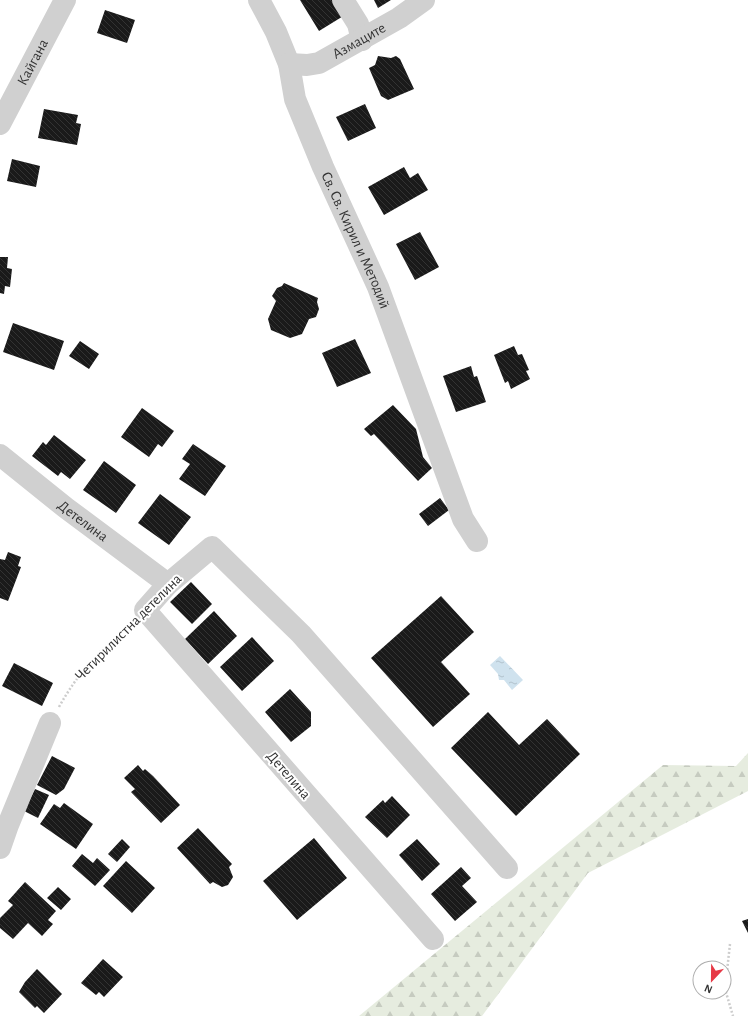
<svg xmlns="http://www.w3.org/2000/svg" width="748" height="1016" font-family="'Alegreya Sans',sans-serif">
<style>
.forest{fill:url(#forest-firs)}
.water{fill:url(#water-ripples)}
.building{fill:url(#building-back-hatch)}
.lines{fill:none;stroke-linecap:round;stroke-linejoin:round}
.path{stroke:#cdcdcd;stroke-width:2.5;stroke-dasharray:2 2;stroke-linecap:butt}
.minor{stroke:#d0d0d0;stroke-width:22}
.labels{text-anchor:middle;stroke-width:4;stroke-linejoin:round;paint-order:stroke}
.street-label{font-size:15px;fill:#333;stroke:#fff}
</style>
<defs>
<pattern id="forest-firs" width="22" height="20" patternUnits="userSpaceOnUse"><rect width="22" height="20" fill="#e6ecdf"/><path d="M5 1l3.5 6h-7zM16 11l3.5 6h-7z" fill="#c6cbc0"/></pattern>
<pattern id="water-ripples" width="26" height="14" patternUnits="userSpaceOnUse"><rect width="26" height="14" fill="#cfe2ee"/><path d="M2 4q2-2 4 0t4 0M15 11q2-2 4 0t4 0" fill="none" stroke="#b2c2cd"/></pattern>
<pattern id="building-back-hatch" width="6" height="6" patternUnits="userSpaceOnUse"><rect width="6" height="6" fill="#1a1a1a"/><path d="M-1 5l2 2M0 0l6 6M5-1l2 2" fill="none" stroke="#333"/></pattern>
</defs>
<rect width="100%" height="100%" fill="#fff"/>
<path class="forest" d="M 748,753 L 748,791 L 588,873 L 482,1016 L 359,1016 L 663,765 L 736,766 Z"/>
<path class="water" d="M 500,656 L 523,680 L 512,690 L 504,680 L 499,680 L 498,674 L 490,665 Z"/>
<path class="building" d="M 300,0 L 336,0 L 345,15 L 319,31 Z
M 374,0 L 391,0 L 378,8 Z
M 105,10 L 135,20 L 127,43 L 97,33 Z
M 378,56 L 391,58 L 396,56 L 400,59 L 414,89 L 388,100 L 381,96 L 369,68 L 375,65 Z
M 365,104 L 376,128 L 348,141 L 336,117 Z
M 44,109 L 78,115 L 76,123 L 81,124 L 77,145 L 38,138 Z
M 12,159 L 40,166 L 36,187 L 7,181 Z
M 404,167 L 410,178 L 418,173 L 428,190 L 384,215 L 368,187 Z
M 420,232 L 439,267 L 415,280 L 396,244 Z
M 0,257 L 8,257 L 7,268 L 12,269 L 10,287 L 5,286 L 4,294 L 0,293 Z
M 284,283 L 318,298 L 317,302 L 319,309 L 316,317 L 309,319 L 302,334 L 290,338 L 271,330 L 268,319 L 276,301 L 272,296 L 277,288 L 282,286 Z
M 13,323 L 64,341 L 54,370 L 3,352 Z
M 355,339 L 371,373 L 337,387 L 322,353 Z
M 80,341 L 99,354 L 89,369 L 69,356 Z
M 514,346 L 518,355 L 522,354 L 529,370 L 526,371 L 530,379 L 511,389 L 508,381 L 505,383 L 494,355 Z
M 471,366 L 474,377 L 477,376 L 486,402 L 456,412 L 443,376 Z
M 393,405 L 416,429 L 423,457 L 432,468 L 418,481 L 374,434 L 371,436 L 364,429 Z
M 142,408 L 174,431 L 162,447 L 158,444 L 149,457 L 121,437 Z
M 54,435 L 86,460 L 70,479 L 61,472 L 58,476 L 32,456 L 43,442 L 46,445 Z
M 193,444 L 226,466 L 205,496 L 179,479 L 190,464 L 182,459 Z
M 104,461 L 136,485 L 116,513 L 83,490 Z
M 160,494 L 191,517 L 169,545 L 138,523 Z
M 440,498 L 449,510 L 428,526 L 419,514 Z
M 8,552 L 21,557 L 18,566 L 21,567 L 8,601 L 0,598 L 0,559 L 5,560 Z
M 191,582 L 212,604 L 192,624 L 170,602 Z
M 441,596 L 474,632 L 441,662 L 470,694 L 433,727 L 371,658 Z
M 214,611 L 237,636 L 208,664 L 185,639 Z
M 252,637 L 274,661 L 242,691 L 220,667 Z
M 14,663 L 53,683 L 42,706 L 2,686 Z
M 290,689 L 311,712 L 311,726 L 291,742 L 265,712 Z
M 488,712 L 519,745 L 547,719 L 580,754 L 516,816 L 451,748 Z
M 52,756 L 75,768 L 64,789 L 56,795 L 37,785 Z
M 138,765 L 143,771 L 145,769 L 153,776 L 180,805 L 161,823 L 131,792 L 135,789 L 124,778 Z
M 35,789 L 49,795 L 38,818 L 24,811 Z
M 392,796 L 410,815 L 387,838 L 365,817 L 383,800 L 385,803 Z
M 64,803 L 93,824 L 76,849 L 40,824 L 54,804 L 60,808 Z
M 198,828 L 232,864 L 229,867 L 233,877 L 228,885 L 222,887 L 213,882 L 210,884 L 177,848 Z
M 314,838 L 347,878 L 297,920 L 263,881 Z
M 122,839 L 130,847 L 117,862 L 108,854 Z
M 417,839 L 440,864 L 422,881 L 399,855 Z
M 82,854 L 93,863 L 97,858 L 110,870 L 95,886 L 72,866 Z
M 126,861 L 155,888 L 132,913 L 103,886 Z
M 461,867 L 471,878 L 462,886 L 477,902 L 455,921 L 431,894 Z
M 25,882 L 56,911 L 48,920 L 53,924 L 42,936 L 28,923 L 13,939 L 0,928 L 0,918 L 13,905 L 8,901 Z
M 58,887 L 71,899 L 61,910 L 47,898 Z
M 748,919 L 748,933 L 742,921 Z
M 103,959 L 123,977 L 104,997 L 99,992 L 96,995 L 81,983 Z
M 37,969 L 62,994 L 44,1013 L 37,1006 L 35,1008 L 19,992 L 25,982 Z"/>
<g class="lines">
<path class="path" d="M 59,707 C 79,671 100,650 131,623
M 730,944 L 725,989 L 733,1016"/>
<g class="minor">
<path id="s1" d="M 259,0 L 276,32 L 289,64 L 295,99 L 323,167 L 378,287 L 463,519 L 477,541"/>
<path d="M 343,0 L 358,24 L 362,40"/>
<path id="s2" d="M 289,64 L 307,65 L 319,63 L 399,18 L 424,0"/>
<path id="s3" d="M 0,124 L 65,0"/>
<path id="s4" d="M 0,455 L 66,508 L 168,584"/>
<path d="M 0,848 L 8,825 L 50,723"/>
<path d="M 433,939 L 145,610 L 168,584 L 212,547 L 301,634 L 507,868"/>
</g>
</g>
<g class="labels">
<g class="street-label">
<text dy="5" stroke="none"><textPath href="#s2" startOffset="76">Азмаците</textPath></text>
<text dy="5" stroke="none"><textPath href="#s3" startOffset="70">Кайгана</textPath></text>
<text dy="5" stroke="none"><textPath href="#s1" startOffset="260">Св. Св. Кирил и Методий</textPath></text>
<text dy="5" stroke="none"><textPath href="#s4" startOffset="106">Детелина</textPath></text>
<text transform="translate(128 627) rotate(-45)" y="5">Четирилистна детелина</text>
<text transform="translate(289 775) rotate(49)" y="5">Детелина</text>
</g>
</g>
<g transform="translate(712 980) rotate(202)"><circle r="19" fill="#ffffff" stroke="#adadad"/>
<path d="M0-3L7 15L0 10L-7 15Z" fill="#e63946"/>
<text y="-6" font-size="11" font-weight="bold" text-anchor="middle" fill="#333333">N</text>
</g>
</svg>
